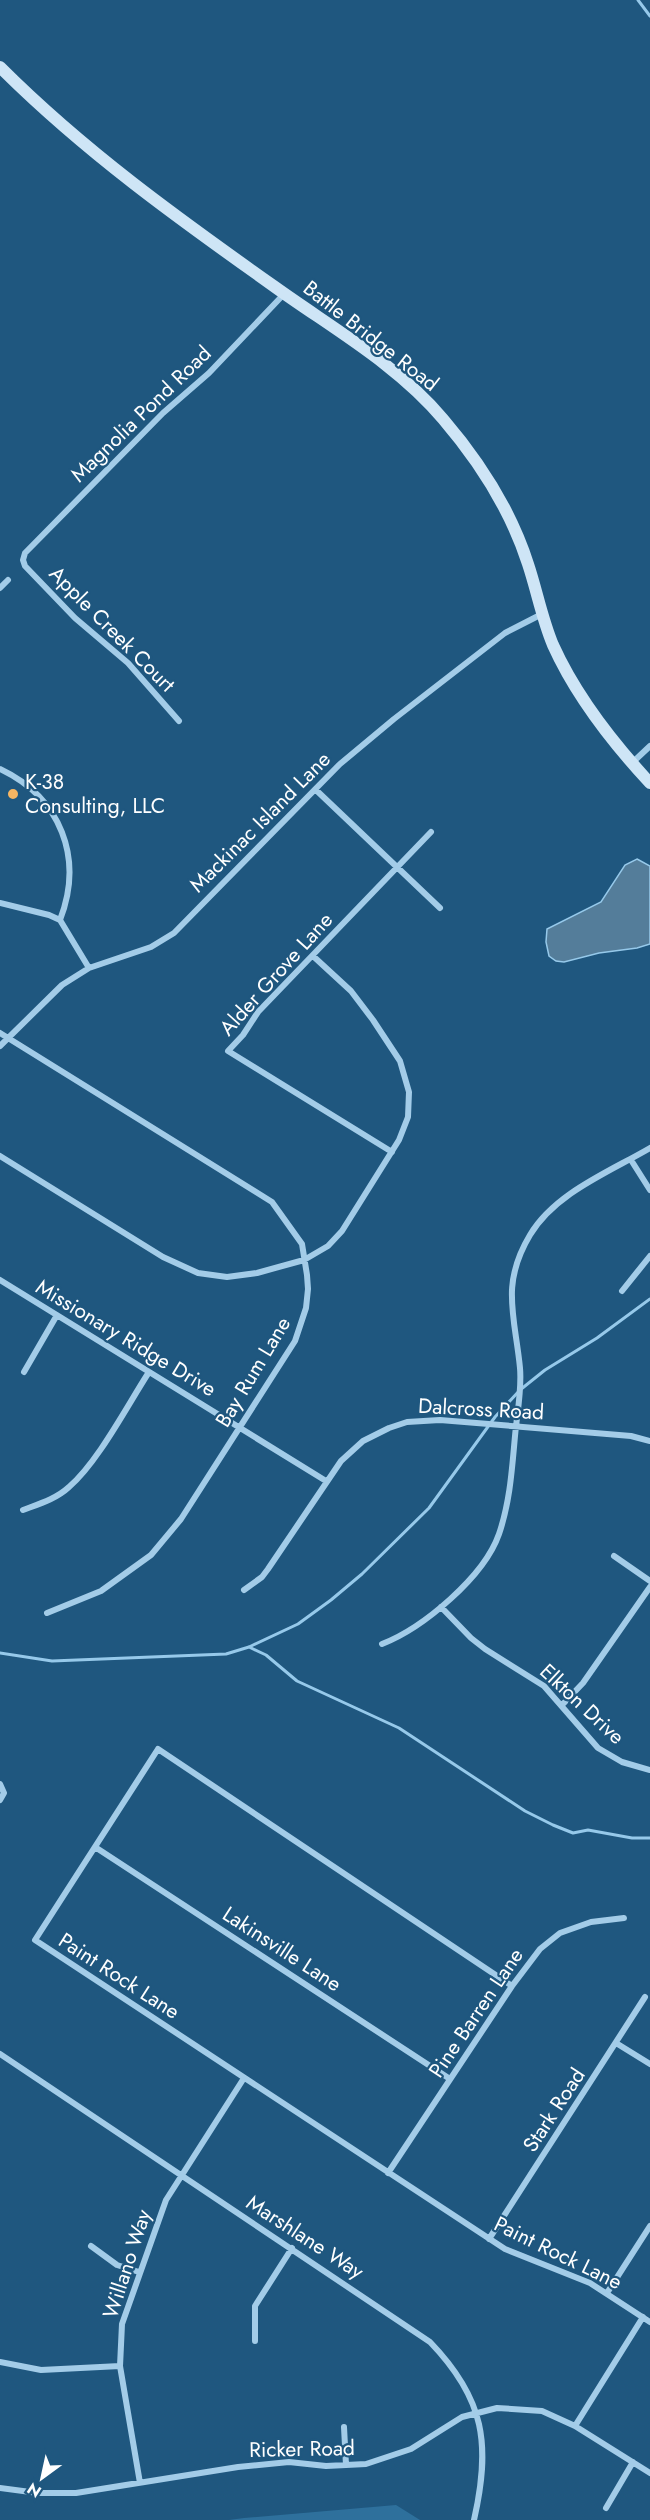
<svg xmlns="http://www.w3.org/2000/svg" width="650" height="2520" font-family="Jost,sans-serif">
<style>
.green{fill:#2e709c}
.water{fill:#547d9a;stroke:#96c9ea;stroke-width:1.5}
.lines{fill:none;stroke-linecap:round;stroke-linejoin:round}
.stream{stroke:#96c9ea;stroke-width:3}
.street{stroke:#a3cce8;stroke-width:6}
.secondary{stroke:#cee5f6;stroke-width:12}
.poi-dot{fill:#f6b663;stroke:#1f577f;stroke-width:2}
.labels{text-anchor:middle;stroke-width:4.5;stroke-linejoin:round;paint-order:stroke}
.street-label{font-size:21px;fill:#fff;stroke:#1f577f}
.poi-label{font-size:21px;fill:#fff;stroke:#1f577f;text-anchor:start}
</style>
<rect width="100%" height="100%" fill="#1f577f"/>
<path class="green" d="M 396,2505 L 420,2520 L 229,2520 L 244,2518 Z"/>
<path class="water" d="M 637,859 L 650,866 L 650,944 L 637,948 L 599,953 L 564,962 L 556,961 L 549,956 L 546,942 L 547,929 L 601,902 L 625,865 Z"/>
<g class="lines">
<path class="stream" d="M 638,0 L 650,16
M 249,1647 L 266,1655 L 297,1681 L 399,1728 L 525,1811 L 553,1825 L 573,1833 L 588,1830 L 632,1838 L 650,1838
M 0,1653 L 52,1661 L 226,1654 L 249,1647 L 298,1624 L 331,1600 L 362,1574 L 429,1508 L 495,1417 L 520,1390 L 545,1370 L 597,1338 L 650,1299"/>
<path class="street" d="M 0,588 L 8,580
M 179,721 L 128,663 L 75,618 L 25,566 L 23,560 L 25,553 L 163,413 L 209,373 L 284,294
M 632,763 L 650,746
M 0,769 C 61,798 84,858 60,920
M 316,790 L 440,908
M 0,903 L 49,915 L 60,920 L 89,968
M 0,1033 L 272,1202 L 302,1244 L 307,1275 L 308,1289 L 306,1308 L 295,1341 L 181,1519 L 151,1555 L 101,1591 L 47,1613
M 0,1046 L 62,985 L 89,968 L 151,947 L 174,933 L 340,764 L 394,719 L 505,633 L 542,614
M 392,1152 L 228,1051 L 243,1035 L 258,1012 L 431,832
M 0,1156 L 163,1257 L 198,1273 L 227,1277 L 257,1273 L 304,1260 L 328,1246 L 342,1231 L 399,1140 L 408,1117 L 409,1092 L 400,1061 L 373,1020 L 351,991 L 313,956
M 631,1160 L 650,1190
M 0,1280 L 326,1481
M 622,1291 L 650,1256
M 24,1372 L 57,1315
M 23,1510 C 39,1504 56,1499 69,1487 C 98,1462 127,1406 149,1372
M 614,1556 L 650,1581
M 244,1590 L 262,1577 L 268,1569 L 341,1461 L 363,1441 L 389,1428 L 407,1422 L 440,1420 L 631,1436 L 650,1441
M 441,1607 L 471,1638 L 485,1649 L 544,1686 L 598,1748 L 622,1762 L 650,1770
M 382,1644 C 423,1628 484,1577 499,1534 C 510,1502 512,1469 515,1436 C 517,1413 522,1390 520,1368 C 515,1316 500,1285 530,1235 C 555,1193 609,1172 650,1148
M 562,1705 L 583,1683 L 650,1587
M 0,1784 L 4,1793 L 0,1800
M 95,1847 L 450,2079
M 512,1986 L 158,1749 L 35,1940 L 505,2249 L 590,2283 L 650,2322
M 616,2043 L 650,2064
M 0,2054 L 430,2342 C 485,2399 491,2445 474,2520
M 388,2173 L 512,1986 L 540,1949 L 560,1933 L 591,1922 L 624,1918
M 489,2239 L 645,1997
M 91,2246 L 117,2265 L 139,2272
M 607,2293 L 650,2226
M 255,2341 L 255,2306 L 292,2248
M 0,2362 L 41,2370 L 120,2366
M 575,2426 L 643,2317
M 344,2427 L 346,2465
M 140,2483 L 120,2366 L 122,2324 L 166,2200 L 244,2078
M 0,2488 L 38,2493 L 76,2493 L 238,2467 L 289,2462 L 326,2466 L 366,2464 L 411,2449 L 462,2417 L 497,2408 L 542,2411 L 575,2426 L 650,2473
M 606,2508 L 633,2462"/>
<path class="secondary" d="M 0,67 C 84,151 179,219 275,287 C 332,328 398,365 443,419 C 479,461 511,511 528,564 C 537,591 542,619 553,645 C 576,696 612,742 650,783"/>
</g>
<circle class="poi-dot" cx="13" cy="794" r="6"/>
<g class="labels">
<g class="street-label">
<text transform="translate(371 336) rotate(38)" y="7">Battle Bridge Road</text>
<text transform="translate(141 414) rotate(-44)" y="7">Magnolia Pond Road</text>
<text transform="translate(112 629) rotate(45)" y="7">Apple Creek Court</text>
<text transform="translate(260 822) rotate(-45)" y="7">Mackinac Island Lane</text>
<text transform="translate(276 974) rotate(-48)" y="7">Alder Grove Lane</text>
<text transform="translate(126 1338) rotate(31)" y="7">Missionary Ridge Drive</text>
<text transform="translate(253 1372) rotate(-59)" y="7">Bay Rum Lane</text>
<text transform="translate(481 1409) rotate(3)" y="7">Dalcross Road</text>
<text transform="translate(582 1704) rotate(43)" y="7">Elkton Drive</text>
<text transform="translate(282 1949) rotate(33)" y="7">Lakinsville Lane</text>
<text transform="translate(119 1976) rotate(33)" y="7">Paint Rock Lane</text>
<text transform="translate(476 2013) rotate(-56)" y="7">Pine Barren Lane</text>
<text transform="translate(554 2110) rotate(-57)" y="7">Stark Road</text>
<text transform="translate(305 2237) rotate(33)" y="7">Marshlane Way</text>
<text transform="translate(558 2253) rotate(26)" y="7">Paint Rock Lane</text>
<text transform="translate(127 2264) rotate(-72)" y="7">Willano Way</text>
<text transform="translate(302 2449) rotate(-1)" y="7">Ricker Road</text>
</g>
<g class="poi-label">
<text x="25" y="789">K-38<tspan x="25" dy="24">Consulting, LLC</tspan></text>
</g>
</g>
<g transform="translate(42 2478) rotate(213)" stroke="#1f577f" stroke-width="4.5" paint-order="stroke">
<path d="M0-4.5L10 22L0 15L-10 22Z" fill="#ffffff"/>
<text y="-9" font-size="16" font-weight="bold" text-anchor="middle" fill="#ffffff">N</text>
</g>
</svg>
